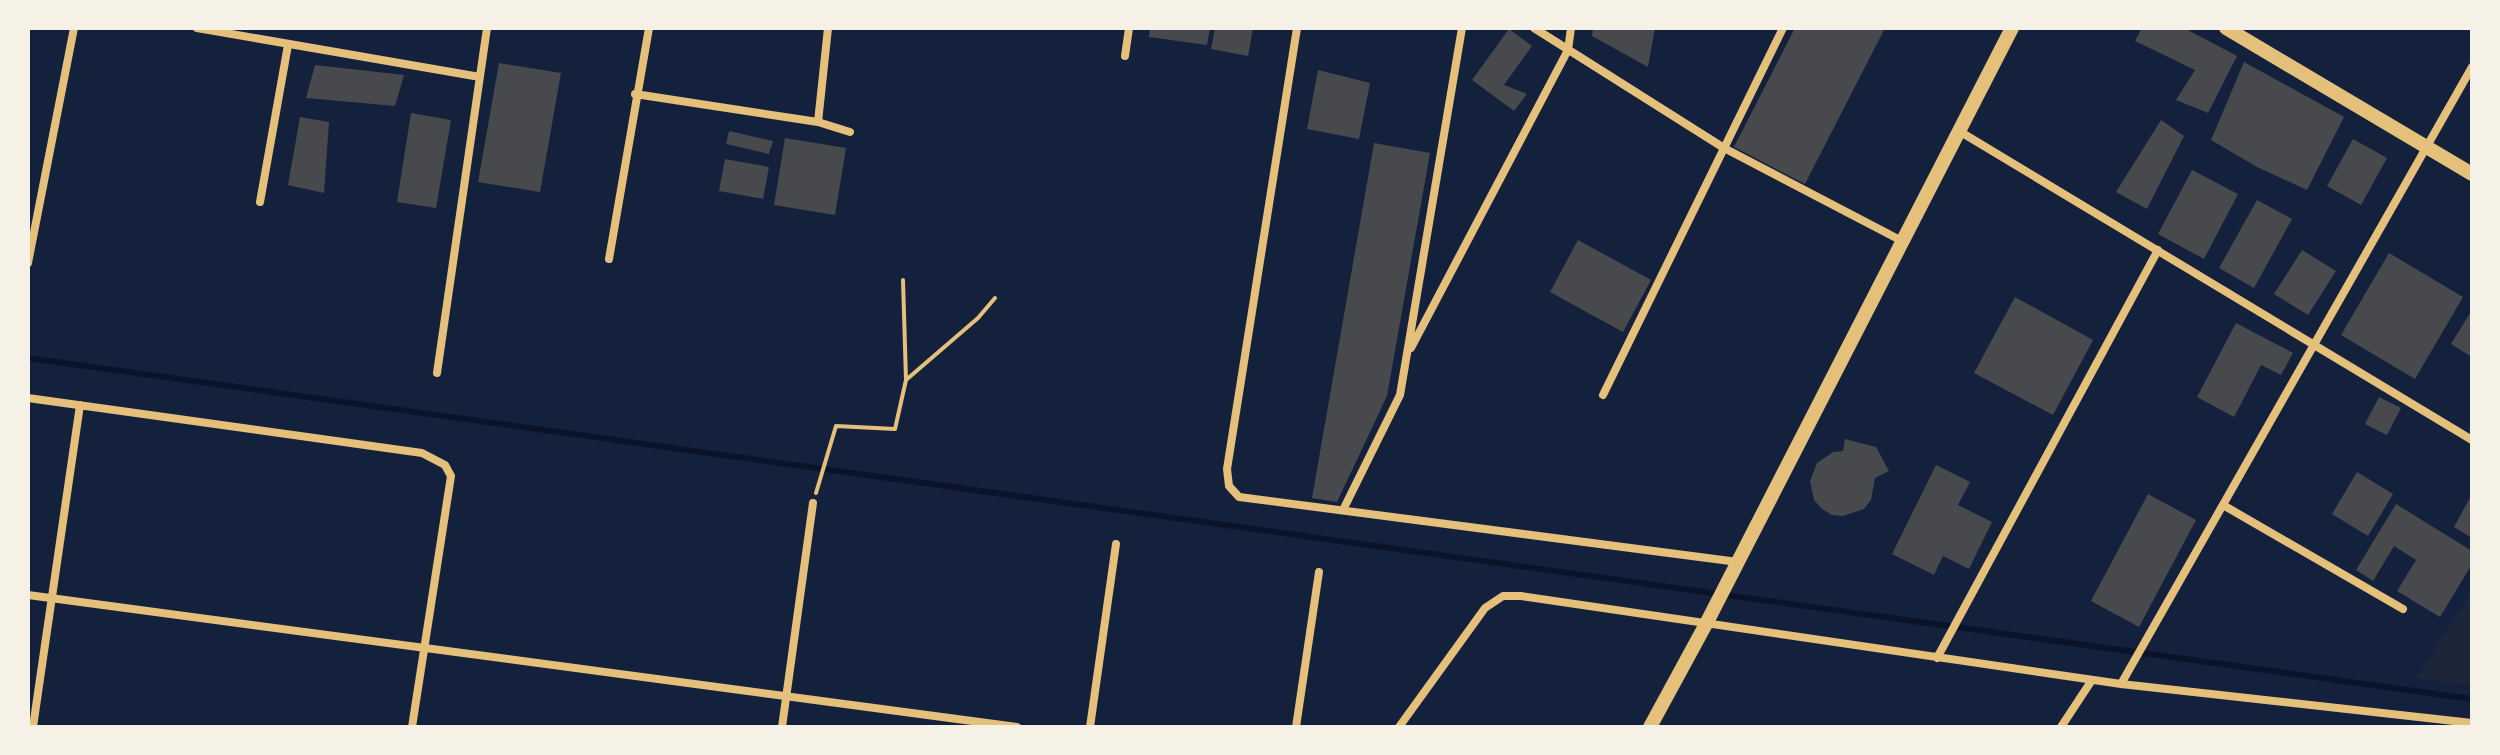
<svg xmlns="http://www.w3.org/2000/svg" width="2500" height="755" font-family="'Roboto Condensed',sans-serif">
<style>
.green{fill:#1d2539}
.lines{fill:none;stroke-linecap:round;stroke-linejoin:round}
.stream{stroke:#0b132b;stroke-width:6}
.building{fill:#48494c}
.path{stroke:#e5c07b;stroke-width:4}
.minor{stroke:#e5c07b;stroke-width:8}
.tertiary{stroke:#e5c07b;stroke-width:14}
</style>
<rect width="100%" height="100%" fill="#14213d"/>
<path class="green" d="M 2472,592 L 2472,686 L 2416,678 Z"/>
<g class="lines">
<path class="stream" d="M 28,358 L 2472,699"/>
</g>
<path class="building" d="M 1150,28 L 1210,28 L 1207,45 L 1149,37 Z
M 1215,28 L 1253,28 L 1248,56 L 1211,49 Z
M 1593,28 L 1655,28 L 1648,67 L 1592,36 Z
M 1795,28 L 1885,28 L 1805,184 L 1734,147 Z
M 2142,28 L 2184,28 L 2237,56 L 2208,113 L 2176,100 L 2195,70 L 2135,41 Z
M 1509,29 L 1532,46 L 1504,85 L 1527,94 L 1514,111 L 1472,80 Z
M 2244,62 L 2344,117 L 2307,190 L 2257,167 L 2211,140 Z
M 499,63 L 561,73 L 540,192 L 478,182 Z
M 315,65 L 404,75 L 395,106 L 306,98 Z
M 1318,70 L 1370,83 L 1359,139 L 1307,129 Z
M 411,113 L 451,120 L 436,208 L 397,202 Z
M 300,117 L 329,122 L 324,193 L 288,185 Z
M 2161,120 L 2184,136 L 2147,209 L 2116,192 Z
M 729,131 L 773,141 L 769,154 L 726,144 Z
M 785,138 L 846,148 L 835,215 L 774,205 Z
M 2353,139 L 2387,158 L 2361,205 L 2327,186 Z
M 1374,143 L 1430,153 L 1387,396 L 1337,502 L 1312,498 Z
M 725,159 L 769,167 L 763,199 L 719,191 Z
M 2192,170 L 2238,194 L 2204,259 L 2158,234 Z
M 2257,200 L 2292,219 L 2254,288 L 2219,268 Z
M 1578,240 L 1651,280 L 1623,332 L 1550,292 Z
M 2302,250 L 2336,271 L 2308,315 L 2274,294 Z
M 2389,253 L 2463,297 L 2415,379 L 2341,335 Z
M 2015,297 L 2093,340 L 2053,415 L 1974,373 Z
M 2472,310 L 2472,357 L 2451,344 Z
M 2236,323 L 2293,353 L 2281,375 L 2261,365 L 2234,417 L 2197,397 Z
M 2379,397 L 2401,408 L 2387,435 L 2365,424 Z
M 1845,439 L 1876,447 L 1889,471 L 1875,478 L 1871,500 L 1864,509 L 1843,516 L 1832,515 L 1822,509 L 1814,500 L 1810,481 L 1817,463 L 1833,452 L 1843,451 Z
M 1936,465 L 1970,482 L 1958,505 L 1992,522 L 1969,569 L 1943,556 L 1934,575 L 1892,554 Z
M 2357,472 L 2393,494 L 2368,536 L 2332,514 Z
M 2148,494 L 2196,520 L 2139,627 L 2091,601 Z
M 2472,494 L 2472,538 L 2454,527 Z
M 2396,504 L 2472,551 L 2472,564 L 2440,617 L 2397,591 L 2416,560 L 2394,546 L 2373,581 L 2356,570 Z"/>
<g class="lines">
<path class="path" d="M 906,380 L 978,318 L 995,298
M 816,493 L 836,426 L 895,429 L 906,380 L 903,280"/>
<path class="minor" d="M 197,28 L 480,77
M 1297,28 L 1227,469 L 1229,486 L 1239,497 L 1738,562
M 1534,28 L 1724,148 L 1902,241
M 1125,56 L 1129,28
M 635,94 L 818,122 L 850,132
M 818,122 L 828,28
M 1959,131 L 2472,440
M 260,202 L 288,45
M 609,259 L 649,28
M 28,263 L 74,28
M 1411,348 L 1568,50 L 1571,28
M 437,373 L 487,28
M 1603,395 L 1783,28
M 28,398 L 422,453 L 445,465 L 451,476 L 412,727
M 2223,505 L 2403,609
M 1343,510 L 1400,395 L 1462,28
M 28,595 L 1017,727
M 1937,658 L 2158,250
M 2121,684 L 2472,67
M 33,727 L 80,405
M 782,727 L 813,503
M 1090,727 L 1116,544
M 1296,727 L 1319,572
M 1399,727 L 1485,608 L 1503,596 L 1521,596 L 2121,684 L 2472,723
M 2061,727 L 2092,680"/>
<path class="tertiary" d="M 2226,28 L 2472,174
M 1650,727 L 1706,624 L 2012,28"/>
</g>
<rect width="2500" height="755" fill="none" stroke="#f6f1e7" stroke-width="60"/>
</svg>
